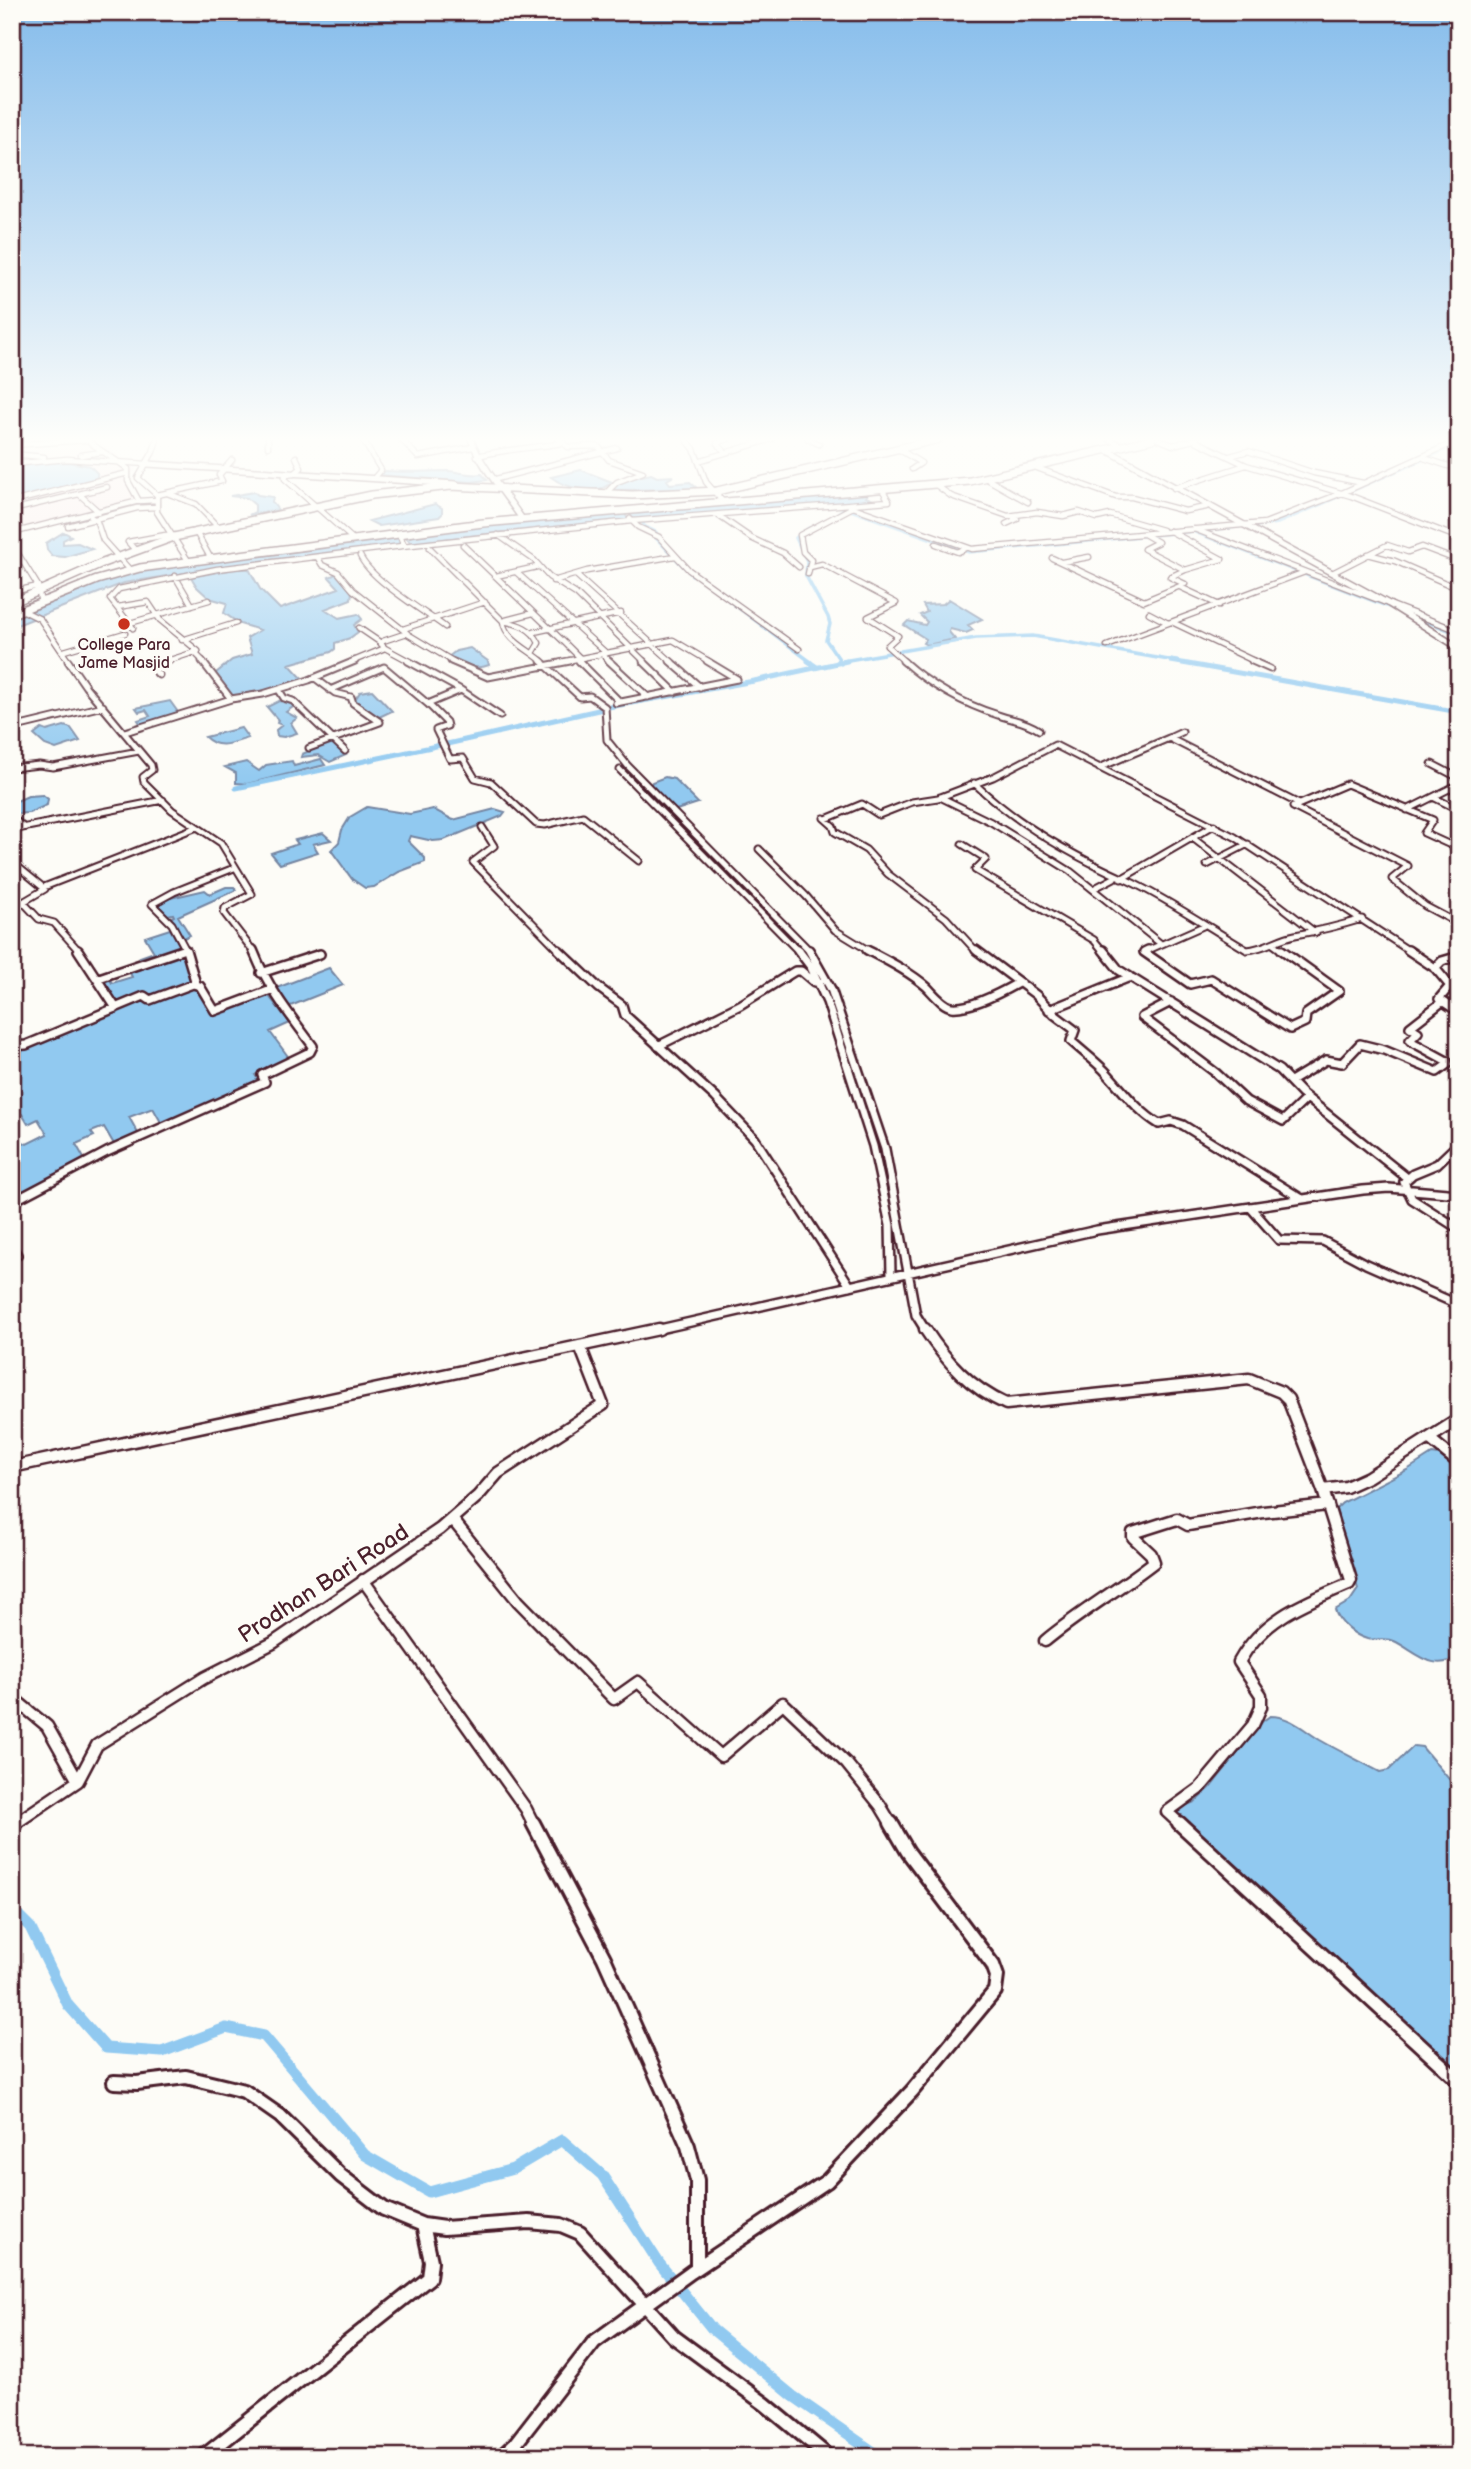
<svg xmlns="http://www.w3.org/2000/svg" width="1471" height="2469" font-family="'Balsamiq Sans',sans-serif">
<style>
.built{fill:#fae8ea}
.water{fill:#91c9f0;stroke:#7585a1;stroke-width:2}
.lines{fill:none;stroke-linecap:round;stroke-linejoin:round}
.canal-far2{stroke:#91c9f0;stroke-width:3.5}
.canal-far1{stroke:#91c9f0;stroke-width:5}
.canal{stroke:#91c9f0;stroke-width:11}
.minor-far4-casing{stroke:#4a1f2b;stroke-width:7}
.minor-far3-casing{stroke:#4a1f2b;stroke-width:9}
.minor-far2-casing{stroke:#4a1f2b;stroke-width:12}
.minor-far1-casing{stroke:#4a1f2b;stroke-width:15}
.minor-casing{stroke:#4a1f2b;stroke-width:18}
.tertiary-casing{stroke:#4a1f2b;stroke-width:8}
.primary-casing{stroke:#4a1f2b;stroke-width:10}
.minor-far4{stroke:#fdfcf7;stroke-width:4.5}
.minor-far3{stroke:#fdfcf7;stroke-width:5}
.minor-far2{stroke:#fdfcf7;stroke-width:7}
.minor-far1{stroke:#fdfcf7;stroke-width:10}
.minor{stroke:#fdfcf7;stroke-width:12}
.tertiary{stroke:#fdfcf7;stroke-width:5}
.primary{stroke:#fdfcf7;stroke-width:7}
.poi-dot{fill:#c8321e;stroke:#fdfcf7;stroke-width:2.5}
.labels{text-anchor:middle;stroke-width:7;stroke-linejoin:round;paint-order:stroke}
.far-poi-label{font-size:16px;fill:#4a1f2b;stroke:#fdfcf7}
.near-street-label{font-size:23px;fill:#4a1f2b;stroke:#fdfcf7}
</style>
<rect width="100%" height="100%" fill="#fdfcf7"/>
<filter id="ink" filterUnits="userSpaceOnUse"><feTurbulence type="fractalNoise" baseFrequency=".0143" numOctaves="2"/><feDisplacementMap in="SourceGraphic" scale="14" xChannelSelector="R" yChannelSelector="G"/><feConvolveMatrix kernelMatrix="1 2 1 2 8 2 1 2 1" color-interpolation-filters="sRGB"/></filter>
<g filter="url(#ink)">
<path class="built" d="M 12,439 L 96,439 L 136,469 L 129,478 L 140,500 L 12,533 Z"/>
<path class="water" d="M 68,462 L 90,466 L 97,473 L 97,478 L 12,501 L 12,468 L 33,463 Z
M 581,470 L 612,482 C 599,496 565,488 551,477 Z
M 386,471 C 407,473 427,471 448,471 C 460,472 471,476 482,474 L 487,480 L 471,482 L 379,475 Z
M 651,474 L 657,477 L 674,476 L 667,480 L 670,484 L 690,482 L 698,489 L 612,490 L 613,486 L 629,479 Z
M 254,492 L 258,495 L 273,497 L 272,502 L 278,510 L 249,515 L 255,512 L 255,505 L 247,498 L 230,496 Z
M 870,492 L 866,497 L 875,501 L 634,519 L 628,512 Z
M 435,504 L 442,508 L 442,514 L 439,517 L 379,526 L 369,521 Z
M 625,513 L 628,520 C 556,526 482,534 411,543 L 407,538 L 409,533 Z
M 64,532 L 71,536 L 63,540 L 63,544 L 78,543 L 92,549 L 65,557 L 52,556 L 47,550 L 46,543 Z
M 395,537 L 399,539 L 399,545 L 221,567 L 124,583 L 12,627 L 12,619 L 102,582 L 136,572 Z
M 235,569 L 249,569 L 260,589 L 280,609 L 339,588 L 329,577 L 336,574 L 352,592 L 351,599 L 325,609 L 339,618 L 358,614 L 362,619 L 354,625 L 358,632 L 350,638 L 335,643 L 335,649 L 331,652 L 289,664 L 304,680 L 266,692 L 231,696 L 216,677 L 216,673 L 232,660 L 252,654 L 247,638 L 260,630 L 240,624 L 224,613 L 227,603 L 209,598 L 197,587 L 191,577 Z
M 949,599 L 982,619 L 968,625 L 973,630 L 966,633 L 950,629 L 949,632 L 955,639 L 927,645 L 923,643 L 926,639 L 904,625 L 908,621 L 925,625 L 927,622 L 920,615 L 927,612 L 923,605 L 943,604 Z
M 470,648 L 488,661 L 489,665 C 474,671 462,664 448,657 L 456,651 Z
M 372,690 L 392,711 L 377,718 L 354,701 L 360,692 Z
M 170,701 L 180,715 L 142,726 L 138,720 L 150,716 L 146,710 L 139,712 L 136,708 Z
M 279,701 L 292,704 L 293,707 L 286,712 L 297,718 L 291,723 L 297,733 L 284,737 L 277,736 L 276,730 L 282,725 L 277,723 L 278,720 L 267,707 Z
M 64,726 L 71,728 L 80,741 L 56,749 L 45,745 L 34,735 L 42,729 L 47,731 Z
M 241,728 L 248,738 C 232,743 218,750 205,737 Z
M 330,743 L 335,744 L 346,755 L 330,762 L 318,755 L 301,757 L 302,754 Z
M 321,759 L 325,765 L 247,784 L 236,783 L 236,773 L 225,767 L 246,762 L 259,771 L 266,765 L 292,761 L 294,766 Z
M 665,777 L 674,779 L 698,803 L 676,810 L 650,786 L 652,782 Z
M 43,795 L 48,799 L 47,805 L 29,813 L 12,814 L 12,803 L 28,796 Z
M 367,807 L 410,814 L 433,809 L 453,820 L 495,809 L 505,812 L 502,816 L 444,840 L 433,841 L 410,836 L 408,841 L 425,858 L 425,862 L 399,872 L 374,887 L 365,888 L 352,879 L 331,850 L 339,842 L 342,830 L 350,817 Z
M 323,833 L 331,840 L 313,844 L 318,852 L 280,864 L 271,853 L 298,844 L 295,840 Z
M 226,887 L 234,887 L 236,890 L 178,916 L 190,935 L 184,938 L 170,918 L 174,916 L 173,914 L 168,915 L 159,906 L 166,899 L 205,890 L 210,894 Z
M 170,929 L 182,949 L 143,962 L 140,957 L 154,952 L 145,937 Z
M 184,951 L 195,981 L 154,997 L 118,1006 L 102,978 L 108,976 L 112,983 L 132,977 L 129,971 Z
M 329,968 L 343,985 L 288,1007 L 274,989 Z
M 195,987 L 213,1015 L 268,995 L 290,1023 L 270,1032 L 290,1059 L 255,1075 L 259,1081 L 162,1124 L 153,1108 L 129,1117 L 139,1135 L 115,1146 L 104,1127 L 91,1132 L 94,1136 L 76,1144 L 86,1162 L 12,1200 L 12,1160 L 17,1158 L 13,1141 L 17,1139 L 27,1144 L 47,1134 L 38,1119 L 28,1124 L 22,1114 L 12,1119 L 12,1049 L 24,1049 L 143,999 L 146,1003 Z
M 1432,1454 L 1439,1455 L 1459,1472 L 1459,1654 C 1436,1677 1413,1649 1394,1641 C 1385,1637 1376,1641 1367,1639 C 1355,1636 1338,1622 1335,1610 L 1350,1601 L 1358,1589 L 1336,1509 L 1342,1503 L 1407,1470 Z
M 1270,1716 C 1290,1716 1304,1730 1320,1740 C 1339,1751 1360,1761 1380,1772 L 1389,1770 L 1414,1746 L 1422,1747 L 1459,1791 L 1459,2069 L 1409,2032 L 1171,1811 L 1195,1802 L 1210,1788 L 1263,1721 Z"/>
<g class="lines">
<path class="canal-far2" d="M 836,515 L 845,508 L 969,552 L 1239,527
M 641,516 L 644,526 L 656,532 L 655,537 L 692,575
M 1248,527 L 1278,523 L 1459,444
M 809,528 L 796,538 L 807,561 L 806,576 L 828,617 L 830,624 L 826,640 L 841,662
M 1195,532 L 1459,634
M 728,600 L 811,662
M 837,662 L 976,638 L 1033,636 L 1180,662"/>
<path class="canal-far1" d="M 808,661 L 817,667
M 839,661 L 841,663
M 1171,661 L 1459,712
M 609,707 L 754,681 L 847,661
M 447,744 L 603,709
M 236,788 L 441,745"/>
<path class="canal" d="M 12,1909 L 30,1927 L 68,2005 L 106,2048 L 162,2052 L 226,2028 L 264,2036 L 365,2155 L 429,2192 L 513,2169 L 562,2140 L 602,2175 L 659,2263 L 713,2330 L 793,2396 L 881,2457"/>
<g class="minor-far4-casing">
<path id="minor-far4" d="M 87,439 C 93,447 117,460 128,469 L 128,481 L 139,501
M 157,439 L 153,452 L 138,478 L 157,495 L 157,512 L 189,562
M 268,439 L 268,447
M 362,439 L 381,470 L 375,477
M 401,439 L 418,457 L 473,447
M 559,439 L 568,447 L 598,446 L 609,460 L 643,472 L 617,482 L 605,494
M 686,439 L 694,449 L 706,482 L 723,502
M 808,439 L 819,444
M 1109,439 L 1123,446
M 1158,439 L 1173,445 L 1197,439
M 1194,440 L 1246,465 L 1351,496 L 1459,538
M 12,445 L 87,440
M 900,450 L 921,463 L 912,469
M 725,452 L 717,443 L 728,439
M 12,454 L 44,457
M 81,455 L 102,452
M 477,456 C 505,449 533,448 562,443
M 1230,456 L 1248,451 L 1314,473 L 1363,483
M 296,457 L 301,468 L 294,474 L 285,475 L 285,479 L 354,540
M 1424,458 L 1448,466 L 1459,466
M 698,461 L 772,439
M 12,464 L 67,459 L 148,464
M 1037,468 L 1116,497 L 1132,497 L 1185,511 L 1206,507
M 496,479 L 617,448
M 987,479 L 1028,502
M 936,485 L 951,496 L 1008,516 L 1037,512 L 1063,516 L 1079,512 L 1097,518 L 1110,515 L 1162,530
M 1174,488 L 1246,465
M 167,493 L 196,504 L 217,526
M 79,494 L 107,487
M 157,495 L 222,481 L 219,475 L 232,460
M 12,502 L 128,473
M 850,506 L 972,549 L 1265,523 L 1342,493 L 1459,440
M 12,510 L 79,494 L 99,512
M 719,516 L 751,538 L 783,553 L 799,567
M 91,517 L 97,522 L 103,540 L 130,570
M 630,519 L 638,527 L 659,537 L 689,570 L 799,649
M 1006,524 L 1017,519 L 1014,518
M 68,526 L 137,508 L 155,507
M 1194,529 L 1459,631
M 1170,531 L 1222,559
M 196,532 L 211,559
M 12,533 L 139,501 L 155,500
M 498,535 L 534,560 L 549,577 L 576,594 L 645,662
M 12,544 L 38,586 L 40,599 L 45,600
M 936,544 L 958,552 L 966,548
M 463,545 L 565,643 L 579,657 L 580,662
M 402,546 L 632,521 L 889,501 L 882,489
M 430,548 L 503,621 C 505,640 530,650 543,662
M 136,551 L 128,542 L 171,534
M 1368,554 L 1395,561 L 1459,589
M 360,556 C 371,580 422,610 445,627
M 318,558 L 322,565 L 338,572 L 353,590 L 407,633 L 383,641 L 381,644 L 385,648 L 351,662
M 1052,558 L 1144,601 L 1185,584 L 1170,577 L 1185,570 L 1144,549 L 1158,542 L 1144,534
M 1062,562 L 1089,557
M 810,567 L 822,564 L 896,603 L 868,617 L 898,636 L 887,646 L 905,662
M 1185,570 L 1222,559
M 516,572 L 605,652 L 603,655 L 611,662
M 1334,572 L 1387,545 L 1408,552 L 1422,547 L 1459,561
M 808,574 L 811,560 L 803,552 L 800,535 L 853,507
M 576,575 L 672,662
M 175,576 L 192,605
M 496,576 L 537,567
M 553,581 L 587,571 L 675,556
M 1180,587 L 1219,605
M 12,592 L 38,586
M 118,607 L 148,602 L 160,620 L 198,651
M 22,610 L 40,619 L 69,662
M 1149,613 L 1168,623
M 157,615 L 209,600
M 506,620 L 533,613
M 503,621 C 519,624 532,628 539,643 L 533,653
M 1172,622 L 1256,662
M 130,623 L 158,615
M 133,628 L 110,599 L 119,589 L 217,569 L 402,546 L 404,545 L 399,534
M 359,628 L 381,643
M 403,629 L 485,602
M 534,632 L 621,613
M 406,633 L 454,662
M 182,640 L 236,623
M 1107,646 L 1305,572
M 385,648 L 411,662
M 64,651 L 125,633
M 194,652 L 204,662
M 164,662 L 198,651
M 561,662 L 673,640 L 710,662"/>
</g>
<g class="minor-far3-casing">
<path id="minor-far3" d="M 68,661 L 86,687 L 151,765 L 152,770 L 143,777 L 144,782 L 172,810 L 221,843 L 252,894 L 225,908 L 224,913 L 254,952
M 202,661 L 231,699
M 408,661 L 461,690 L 428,704 L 446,722 L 447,726 L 436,730 L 450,759 L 463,758 L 475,778 L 491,782 L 536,824 L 545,825 L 583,816 L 639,861
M 451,661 L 488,677 L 570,661
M 541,661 L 580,697 L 590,696 L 605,707 L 607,740 L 628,766 L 811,952
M 579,661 L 620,702
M 609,661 L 648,697
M 643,661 L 675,692
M 670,661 L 700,687
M 707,661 L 737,679
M 903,661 C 930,685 963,704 998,715 C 1015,721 1023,720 1039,730
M 1252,661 L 1270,669
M 159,675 L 154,670 L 156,665 L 169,661
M 279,690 L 284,698 L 293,701 L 345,751
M 330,690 L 384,667 L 428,704
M 461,690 L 500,716
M 616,703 L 737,679
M 12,728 L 103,706
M 125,732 L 231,699 L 263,694 L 309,680 L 355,661
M 1182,732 L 1169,738 L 1299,804
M 309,748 L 380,722 L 353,703 L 351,697 L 335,693 L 315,678
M 1432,764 L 1459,778
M 12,768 L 39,765 L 53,767 L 139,751
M 1099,768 L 1169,738
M 620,770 L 799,952
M 974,783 C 1017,824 1073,856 1127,880 C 1168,899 1208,927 1247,950 C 1265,949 1278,938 1295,935 C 1318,931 1339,926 1362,919
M 940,797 L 991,822 L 1070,871 L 1161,944
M 1433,797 L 1459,810
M 1293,807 L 1408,866 L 1392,879 L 1425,906 L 1459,924
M 1293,807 L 1347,784 L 1433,820 L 1424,833 L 1459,849
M 1407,810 L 1459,784
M 12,817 L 23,827
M 824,818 L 833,826 L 835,832 L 866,850 L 888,874 L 946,918 L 977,952
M 826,819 L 862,804 L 879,815 L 912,802 L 938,798 L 993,777 L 1055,745 L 1235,837 L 1411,952
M 482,827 L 494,846 L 473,862 L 561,952
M 12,830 L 163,800
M 1194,839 L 1316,933
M 962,844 L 986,859 L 975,870 L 1094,940 L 1104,952
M 759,849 L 806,896 L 835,930 L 871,952
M 12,862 L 45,889 L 23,902 L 39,919 L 54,923 L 80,952
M 1207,865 L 1248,844
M 1121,879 L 1214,825
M 44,887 L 197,827
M 1093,889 L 1114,878
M 1273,944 L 1284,952
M 177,952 L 186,949
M 187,952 L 172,924 L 152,904 L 174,892 L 234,868
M 1144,952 L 1203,926"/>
</g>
<g class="minor-far2-casing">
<path id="minor-far2" d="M 78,950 L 116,1008
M 186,950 L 196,984
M 559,950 L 599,988 L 622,1005 L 625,1015 L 715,1097 L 755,1139 L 850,1286
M 798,950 L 811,967 L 827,1002 L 873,1146 L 890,1225 L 891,1275
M 809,950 L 831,989 L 885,1149 L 916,1315 L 926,1331
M 867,950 C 888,961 910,972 927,987 C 934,994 943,1006 952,1007 C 971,1009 1002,992 1018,983
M 976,950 L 1036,995 L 1055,1015 L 1075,1030 L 1071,1041 C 1082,1051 1094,1060 1104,1070 C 1122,1089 1136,1110 1159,1124 L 1171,1121 L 1183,1125 L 1302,1199
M 1103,950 L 1119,970 L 1279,1070 L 1302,1094 L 1406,1177
M 1148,950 L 1144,952 L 1190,984 L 1211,979 L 1290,1029 L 1305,1022 L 1306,1014 L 1339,991 L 1282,950
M 1408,950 L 1435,968
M 1459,956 L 1442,961 L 1435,968 L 1450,986 L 1439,999 L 1459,1012
M 261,973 L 320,954
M 99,978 L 182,950
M 1171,1002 L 1142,1017 L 1216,1073 L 1246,1101 L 1283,1121 L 1307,1098
M 1049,1010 L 1130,977
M 12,1046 L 26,1045 L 144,996 L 150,1000 L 193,984 L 200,986 L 215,1011 L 271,990
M 658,1046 L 740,1005 L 795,971 L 801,971 L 814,982 L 820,982
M 1291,1081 L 1326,1060 L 1342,1063 L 1360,1044 L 1384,1050 L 1437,1072 L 1448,1064 L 1447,1061 L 1412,1042 L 1410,1040 L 1418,1032 L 1410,1027 L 1442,1002
M 1459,1143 L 1437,1164 L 1413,1174 L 1404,1182 L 1412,1199 L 1459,1229
M 12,1202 L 107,1152 L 265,1082 L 262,1075 L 310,1052 L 313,1046 C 289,1014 268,988 253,950
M 1250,1207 L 1279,1240 L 1323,1241 L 1366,1264 L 1459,1305
M 12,1247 L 17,1255 L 12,1258
M 651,1331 L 1097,1230 L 1363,1190 L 1389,1188 L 1459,1194"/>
</g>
<g class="minor-far1-casing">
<path id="minor-far1" d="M 925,1329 C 946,1361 970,1388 1006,1404 L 1249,1379 L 1281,1392 L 1288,1399 L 1323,1490 L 1351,1580 L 1349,1584 C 1305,1603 1263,1618 1239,1662 L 1261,1695 L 1261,1707 L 1253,1725 L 1200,1788 L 1167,1812 L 1181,1825
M 1431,1440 L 1459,1463
M 12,1467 L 659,1329
M 1323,1490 L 1346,1487 L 1368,1477 L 1459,1419
M 452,1519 L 518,1601 L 614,1699 L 638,1682 L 721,1756 L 783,1703 L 847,1764 L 880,1805 L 892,1825
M 363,1580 L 526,1809 L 534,1825
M 1045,1641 C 1080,1612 1118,1590 1154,1562 L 1151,1554 L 1133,1537 L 1133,1533 L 1177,1519 L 1188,1525 L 1263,1512 L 1328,1505
M 12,1697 L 47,1726 L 78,1781
M 13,1825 L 78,1781 L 97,1745 L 204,1678 L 273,1643 L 440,1529 L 478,1496 L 498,1473 L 603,1405 L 580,1346"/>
</g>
<g class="minor-casing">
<path id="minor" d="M 533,1823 L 604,1958 L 688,2146 L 697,2180 L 697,2268
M 1179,1823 L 1459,2081
M 12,1825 L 15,1823
M 114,2082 L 137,2083 L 186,2077 L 244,2091 L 280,2116 L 341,2176 L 384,2209 L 423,2225 L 444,2228 L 529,2222 L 561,2225 L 580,2233 L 674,2337 L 765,2404 L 829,2457
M 515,2444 L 521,2457
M 203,2457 L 429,2278 L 431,2261 L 423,2225
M 501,2457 L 515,2444 L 594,2342 L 691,2272 L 827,2181 L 912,2091 L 995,1991 L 997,1976 L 993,1965 L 908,1852 L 891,1823"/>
</g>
<g class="tertiary-casing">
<path id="tertiary" d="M 471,439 C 480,465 506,495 522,519
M 1107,450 L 1389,604 L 1459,648
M 148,464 L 456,484"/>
</g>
<g class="primary-casing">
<path id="primary" d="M 12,603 L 100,564 L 174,537 L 372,495 L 451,486 L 632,495 L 717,491 L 939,439
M 12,614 L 97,580 L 140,568 L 483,523 L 970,481 L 1152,439"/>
</g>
<use href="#minor-far4" class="minor-far4"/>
<use href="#minor-far3" class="minor-far3"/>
<use href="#minor-far2" class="minor-far2"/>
<use href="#minor-far1" class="minor-far1"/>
<use href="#minor" class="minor"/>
<use href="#tertiary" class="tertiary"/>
<use href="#primary" class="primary"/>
</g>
</g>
<linearGradient id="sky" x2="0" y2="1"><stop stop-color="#85bceb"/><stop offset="0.56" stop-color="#fefefb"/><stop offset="1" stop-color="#fefefb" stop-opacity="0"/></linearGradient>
<rect width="1471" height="785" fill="url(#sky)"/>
<circle class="poi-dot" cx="124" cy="624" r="7"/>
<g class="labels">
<g class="far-poi-label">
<text x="124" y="650">College Para<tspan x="124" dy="18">Jame Masjid</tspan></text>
</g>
<g class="near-street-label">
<text transform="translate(323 1583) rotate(-33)" y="8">Prodhan Bari Road</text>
</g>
</g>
<rect width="1471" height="2469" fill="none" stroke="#fdfcf7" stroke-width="42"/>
<rect x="21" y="21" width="1429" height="2427" fill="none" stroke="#4a1f2b" stroke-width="2.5" filter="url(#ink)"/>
</svg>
